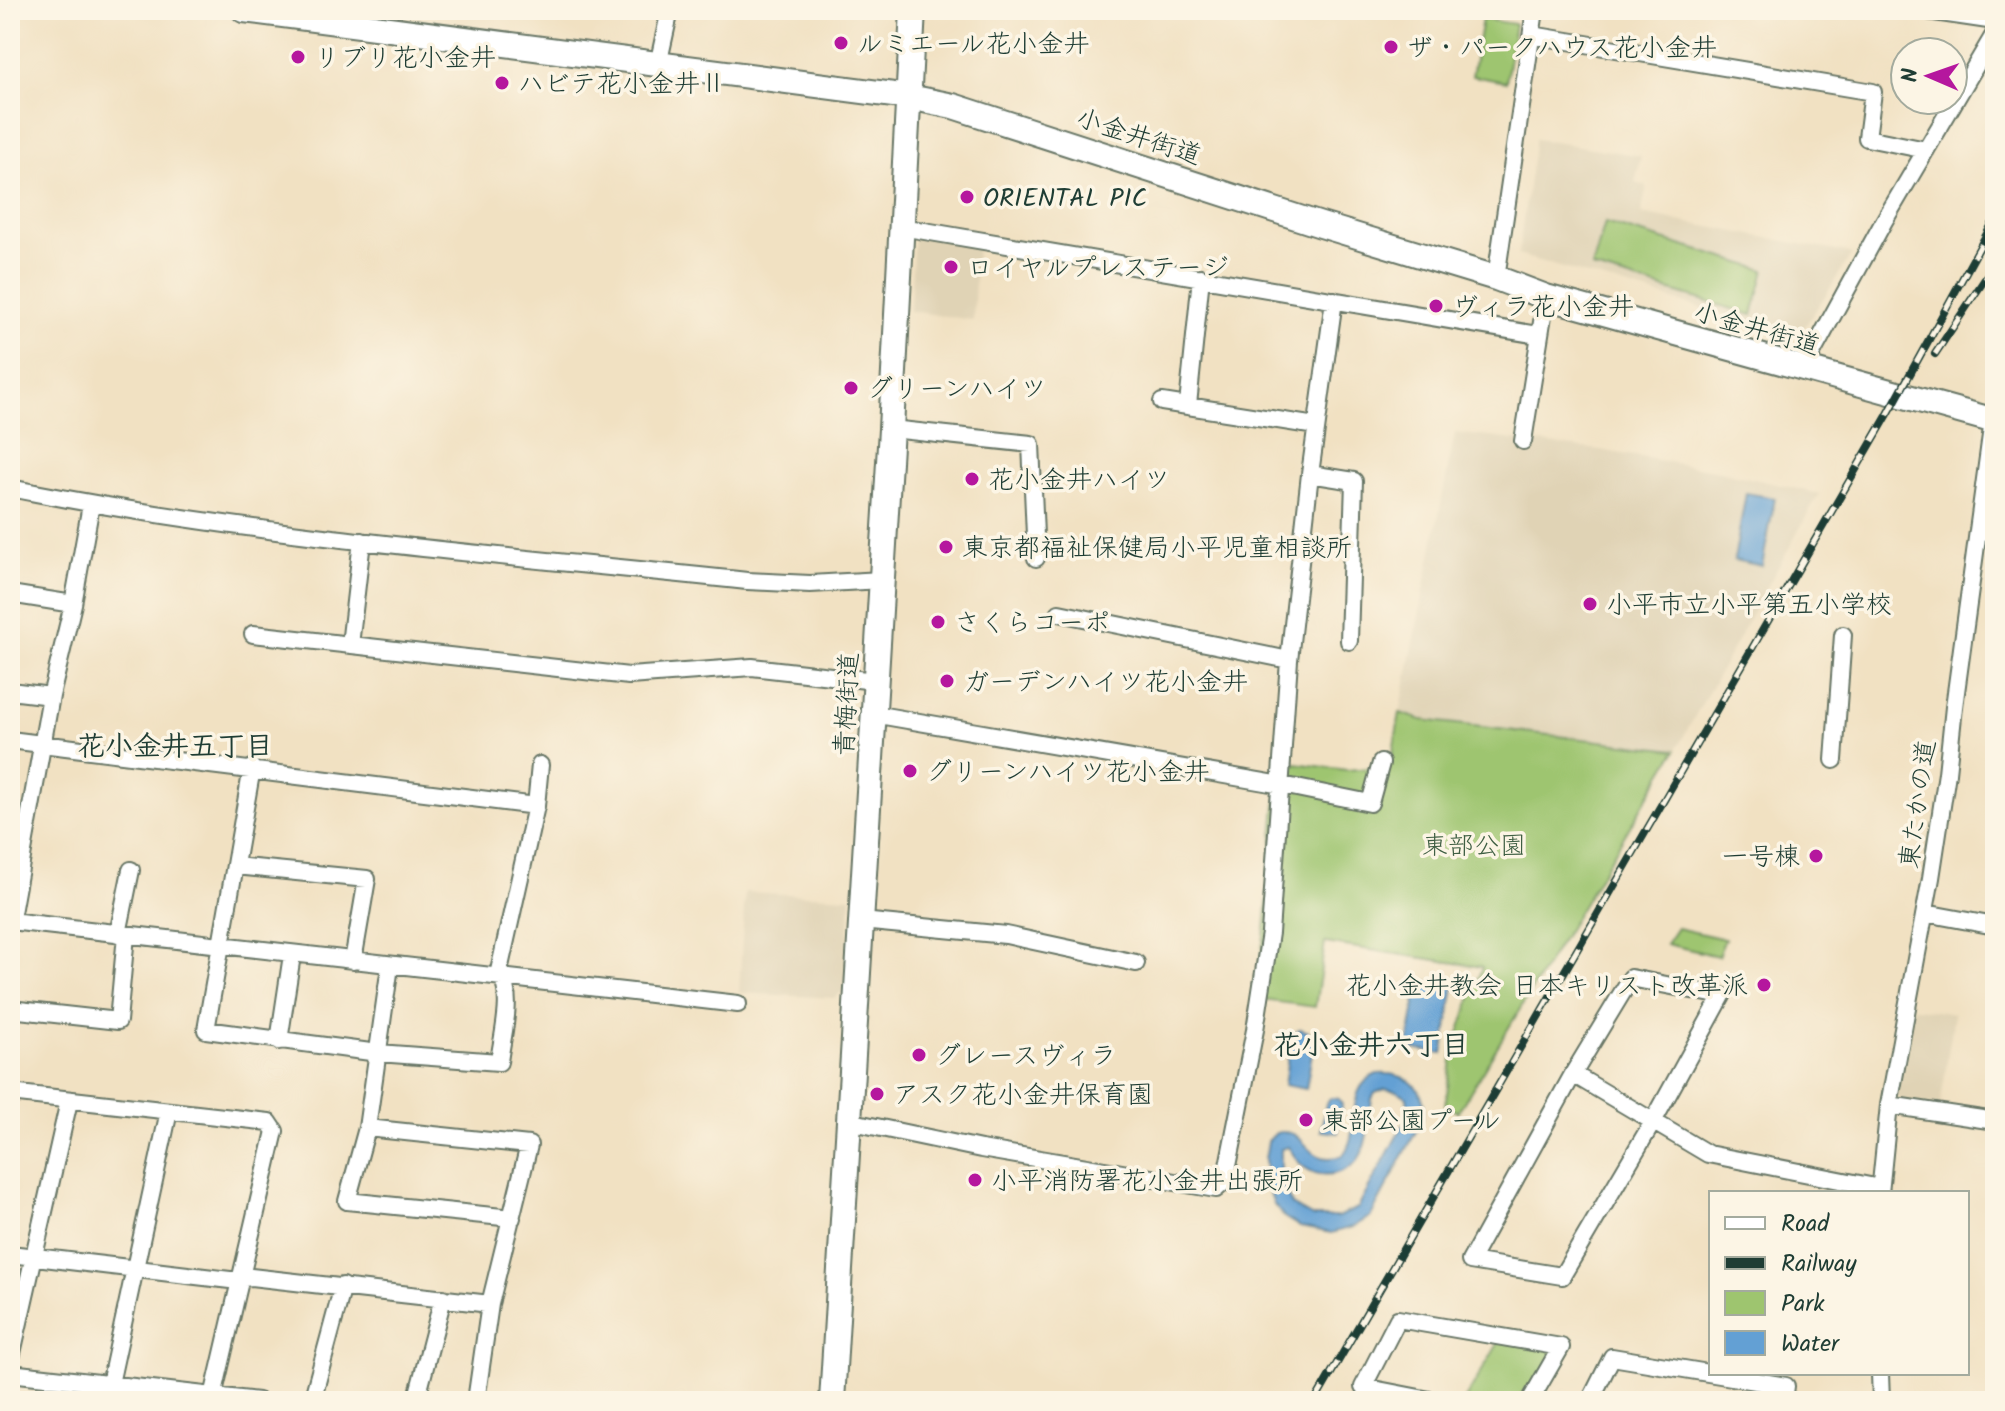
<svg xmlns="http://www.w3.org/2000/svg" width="2005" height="1411" font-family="Kalam,'Klee One',sans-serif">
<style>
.built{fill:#e0d3b5}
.green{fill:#9ec56f;stroke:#5e8152;stroke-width:2}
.water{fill:#63a0d4;stroke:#416e84;stroke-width:2;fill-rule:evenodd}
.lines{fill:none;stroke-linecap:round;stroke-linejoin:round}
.street-casing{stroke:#687666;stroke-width:20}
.primary-casing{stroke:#687666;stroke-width:28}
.street{stroke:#fff;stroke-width:16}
.primary{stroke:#fff;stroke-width:24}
.rail-casing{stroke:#1f3d34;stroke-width:8}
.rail{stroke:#fcf5e5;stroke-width:5;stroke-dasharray:15;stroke-linecap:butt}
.poi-dot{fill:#b5179e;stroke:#fcf5e5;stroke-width:3}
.labels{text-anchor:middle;stroke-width:7;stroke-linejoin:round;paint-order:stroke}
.poi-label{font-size:26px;fill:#1f3d34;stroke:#fcf5e5;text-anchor:start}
.street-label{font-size:26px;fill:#1f3d34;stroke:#fcf5e5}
.park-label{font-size:26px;fill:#3f5f43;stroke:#fcf5e5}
.neighbourhood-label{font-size:28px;font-weight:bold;fill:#1f3d34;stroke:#fcf5e5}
</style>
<rect width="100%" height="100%" fill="#fcf5e5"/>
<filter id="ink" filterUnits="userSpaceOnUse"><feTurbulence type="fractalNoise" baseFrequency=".0125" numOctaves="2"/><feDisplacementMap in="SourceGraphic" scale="16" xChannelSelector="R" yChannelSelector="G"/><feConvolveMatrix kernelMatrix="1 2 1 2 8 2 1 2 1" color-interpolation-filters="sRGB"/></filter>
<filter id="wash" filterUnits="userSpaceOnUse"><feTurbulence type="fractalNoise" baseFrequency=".006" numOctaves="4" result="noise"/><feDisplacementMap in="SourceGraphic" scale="32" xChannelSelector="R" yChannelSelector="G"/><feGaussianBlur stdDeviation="1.8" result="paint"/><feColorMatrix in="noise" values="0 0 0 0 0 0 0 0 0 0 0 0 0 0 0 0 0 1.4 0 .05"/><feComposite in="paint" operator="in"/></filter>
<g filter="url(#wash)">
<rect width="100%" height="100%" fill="#f1e1c2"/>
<path class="built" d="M 1535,139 L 1641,156 L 1635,183 L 1647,186 L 1641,214 L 1852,254 L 1799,336 L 1518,255 Z
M 914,235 L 977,244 L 973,320 L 910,311 Z
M 1455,433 L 1600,450 L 1719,471 L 1819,494 L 1676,750 L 1422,720 L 1400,713 Z
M 745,892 L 851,897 L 845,989 L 835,998 L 739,993 Z
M 1912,1007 L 1954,1014 L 1940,1107 L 1900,1101 L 1895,1093 Z"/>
<path class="green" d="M 1482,19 L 1515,24 L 1506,82 L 1472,76 Z
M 1605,223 L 1765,270 L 1753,315 L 1592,268 Z
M 1400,713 L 1422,720 L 1676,750 L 1458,1112 L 1445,1106 L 1454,1048 L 1482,967 L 1325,943 L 1315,1007 L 1255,999 L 1265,929 L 1280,761 L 1347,770 L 1370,768 L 1392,757 Z
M 1677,928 L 1725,939 L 1718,956 L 1666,944 Z
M 1502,1337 L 1561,1347 L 1530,1401 L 1464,1401 Z"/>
<path class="water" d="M 1746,493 L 1775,498 L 1762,566 L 1734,560 Z
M 1419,980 L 1454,986 L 1443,1054 L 1408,1048 Z
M 1300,1029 L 1309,1032 L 1314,1041 L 1306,1089 L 1284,1085 L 1291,1037 Z
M 1377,1074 C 1408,1071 1433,1092 1420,1124 L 1371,1216 L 1353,1227 L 1331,1233 L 1300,1227 L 1284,1217 L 1274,1205 L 1268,1187 L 1265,1159 L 1268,1141 L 1276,1133 C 1309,1125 1303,1168 1342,1156 C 1363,1133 1342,1088 1377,1074 ZM 1385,1089 L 1397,1091 L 1407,1097 L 1409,1114 L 1358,1208 L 1338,1217 L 1313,1217 L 1292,1205 L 1281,1182 L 1281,1149 L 1288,1147 C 1293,1153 1297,1162 1304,1167 C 1324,1182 1355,1173 1363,1150 C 1369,1134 1369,1115 1372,1099 L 1375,1093 Z
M 1331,1098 L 1339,1099 L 1342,1105 L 1338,1133 L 1321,1131 L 1326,1103 Z"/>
</g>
<g filter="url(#ink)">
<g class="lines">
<g class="street-casing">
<path id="street" d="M 1921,10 L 1995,21
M 1532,35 L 1873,92 L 1867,138 L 1926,150
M 658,65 L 670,10
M 901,227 L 1538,335
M 1496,278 L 1535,10
M 1803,370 L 1884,221 L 1995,33
M 1162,402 L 1316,426
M 1188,405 L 1201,277
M 891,429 L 1031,444 L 1036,558
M 1523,441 L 1546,297
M 1310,474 L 1354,481 L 1349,641
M 10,488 C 253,537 501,555 747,581 L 810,584 L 882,580
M 10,594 L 73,604
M 1059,613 L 1289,660
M 253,634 L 629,676 L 752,667 L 875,681
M 350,645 L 362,541
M 10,691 L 51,696
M 873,714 L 1282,785 L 1370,803 L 1381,763
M 10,740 L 536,806
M 1834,760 L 1843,635
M 252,768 L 206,1030 L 378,1053 L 499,1062 C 502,1035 515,995 499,971 L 536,806 L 540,765
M 235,866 L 367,879 L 353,961
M 1925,913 L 1995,926
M 10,921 L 738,1004
M 861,921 L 1006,935 L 1136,963
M 10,924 L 51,696 L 73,604 L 91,505
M 118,934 L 131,870
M 390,966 L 367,1128 L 347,1201 L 512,1218
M 1631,978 L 1722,996 L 1654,1120 L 1562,1276 L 1470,1261 L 1573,1074 Z
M 10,1009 L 118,1021 L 126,935
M 279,1041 L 292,955
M 1573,1074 L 1708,1154 L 1880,1188
M 10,1093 L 269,1122 L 275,1131 L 212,1401
M 1889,1105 L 1995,1121
M 848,1121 L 981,1149 L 1216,1189 L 1225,1181 L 1255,1030 L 1270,933 L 1289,660 L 1310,474 L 1334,300
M 367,1128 L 529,1145 L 490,1304 L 476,1401
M 1880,1193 L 1889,1105 L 1931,878 L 1947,773 L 1954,707 L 1994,413
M 10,1254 L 230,1280 L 251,1277 L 490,1304
M 10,1362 L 69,1101
M 10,1373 L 258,1401
M 1880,1373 L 1881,1401
M 110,1384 L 169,1111
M 312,1401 L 343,1286
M 416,1401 L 443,1298
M 1435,1401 L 1363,1387 L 1398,1319 L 1561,1347 L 1530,1401
M 1590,1401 L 1612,1357 L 1786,1386 L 1784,1401"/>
</g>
<g class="primary-casing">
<path id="primary" d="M 244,10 L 909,97 L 953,106 L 1321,225 L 1496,278 L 1546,297 L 1995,421
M 832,1401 L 891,429 L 913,10"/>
</g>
<use href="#street" class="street"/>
<use href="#primary" class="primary"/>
<g class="rail-casing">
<path id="rail" d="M 1935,354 L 1995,264
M 1315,1401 L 1887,416 L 1995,219"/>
</g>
<use href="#rail" class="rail"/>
</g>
</g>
<g class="poi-dot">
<circle cx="841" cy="43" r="8"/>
<circle cx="1391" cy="47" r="8"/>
<circle cx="298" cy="57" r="8"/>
<circle cx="502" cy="83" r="8"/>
<circle cx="967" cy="197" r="8"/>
<circle cx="951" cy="267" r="8"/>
<circle cx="1436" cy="306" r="8"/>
<circle cx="851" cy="388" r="8"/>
<circle cx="972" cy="479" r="8"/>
<circle cx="946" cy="547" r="8"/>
<circle cx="1590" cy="604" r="8"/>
<circle cx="938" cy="622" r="8"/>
<circle cx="947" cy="681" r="8"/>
<circle cx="910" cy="771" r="8"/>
<circle cx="1816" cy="856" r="8"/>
<circle cx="1764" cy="985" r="8"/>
<circle cx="919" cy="1055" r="8"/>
<circle cx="877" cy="1094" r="8"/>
<circle cx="1306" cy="1120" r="8"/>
<circle cx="975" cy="1180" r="8"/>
</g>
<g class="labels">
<g class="poi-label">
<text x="857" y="52">ルミエール花小金井</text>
<text x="1407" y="56">ザ・パークハウス花小金井</text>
<text x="314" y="66">リブリ花小金井</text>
<text x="518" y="92">ハビテ花小金井Ⅱ</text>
<text x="983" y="206">ORIENTAL PIC</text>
<text x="967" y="276">ロイヤルプレステージ</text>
<text x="1452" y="315">ヴィラ花小金井</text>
<text x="867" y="397">グリーンハイツ</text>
<text x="988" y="488">花小金井ハイツ</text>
<text x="962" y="556">東京都福祉保健局小平児童相談所</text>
<text x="1606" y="613">小平市立小平第五小学校</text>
<text x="954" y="631">さくらコーポ</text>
<text x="963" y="690">ガーデンハイツ花小金井</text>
<text x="926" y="780">グリーンハイツ花小金井</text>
<text x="1800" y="865" text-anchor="end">一号棟</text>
<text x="1748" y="994" text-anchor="end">花小金井教会 日本キリスト改革派</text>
<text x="935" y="1064">グレースヴィラ</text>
<text x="893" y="1103">アスク花小金井保育園</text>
<text x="1322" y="1129">東部公園プール</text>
<text x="991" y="1189">小平消防署花小金井出張所</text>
</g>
<g class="street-label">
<text transform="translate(1139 136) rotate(18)" y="9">小金井街道</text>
<text transform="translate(1757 328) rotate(16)" y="9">小金井街道</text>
<text transform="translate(846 704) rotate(-87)" y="9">青梅街道</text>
<text transform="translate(1917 804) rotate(-82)" y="9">東たかの道</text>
</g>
<g class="park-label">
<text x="1474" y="854">東部公園</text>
</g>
<g class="neighbourhood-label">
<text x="175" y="755">花小金井五丁目</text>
<text x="1371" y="1054">花小金井六丁目</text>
</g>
</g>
<rect width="2005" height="1411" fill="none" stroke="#fcf5e5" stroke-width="40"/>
<rect x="1709" y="1191" width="260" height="184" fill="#fcf5e5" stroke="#a4ab9e" stroke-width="2"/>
<rect x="1725" y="1217" width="40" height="12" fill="#ffffff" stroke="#a4ab9e" stroke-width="2"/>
<text x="1781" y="1231" font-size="24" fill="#1f3d34">Road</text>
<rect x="1725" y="1257" width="40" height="12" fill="#1f3d34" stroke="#a4ab9e" stroke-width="2"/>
<text x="1781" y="1271" font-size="24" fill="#1f3d34">Railway</text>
<rect x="1725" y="1291" width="40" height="24" fill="#9ec56f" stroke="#a4ab9e" stroke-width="2"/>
<text x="1781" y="1311" font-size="24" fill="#1f3d34">Park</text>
<rect x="1725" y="1331" width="40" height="24" fill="#63a0d4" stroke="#a4ab9e" stroke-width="2"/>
<text x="1781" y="1351" font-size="24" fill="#1f3d34">Water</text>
<g transform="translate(1929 76) rotate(272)"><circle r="38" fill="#fcf5e5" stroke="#a4ab9e" stroke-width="2"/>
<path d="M0-6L14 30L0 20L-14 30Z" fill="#b5179e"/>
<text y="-12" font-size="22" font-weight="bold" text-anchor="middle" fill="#1f3d34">N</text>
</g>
</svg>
